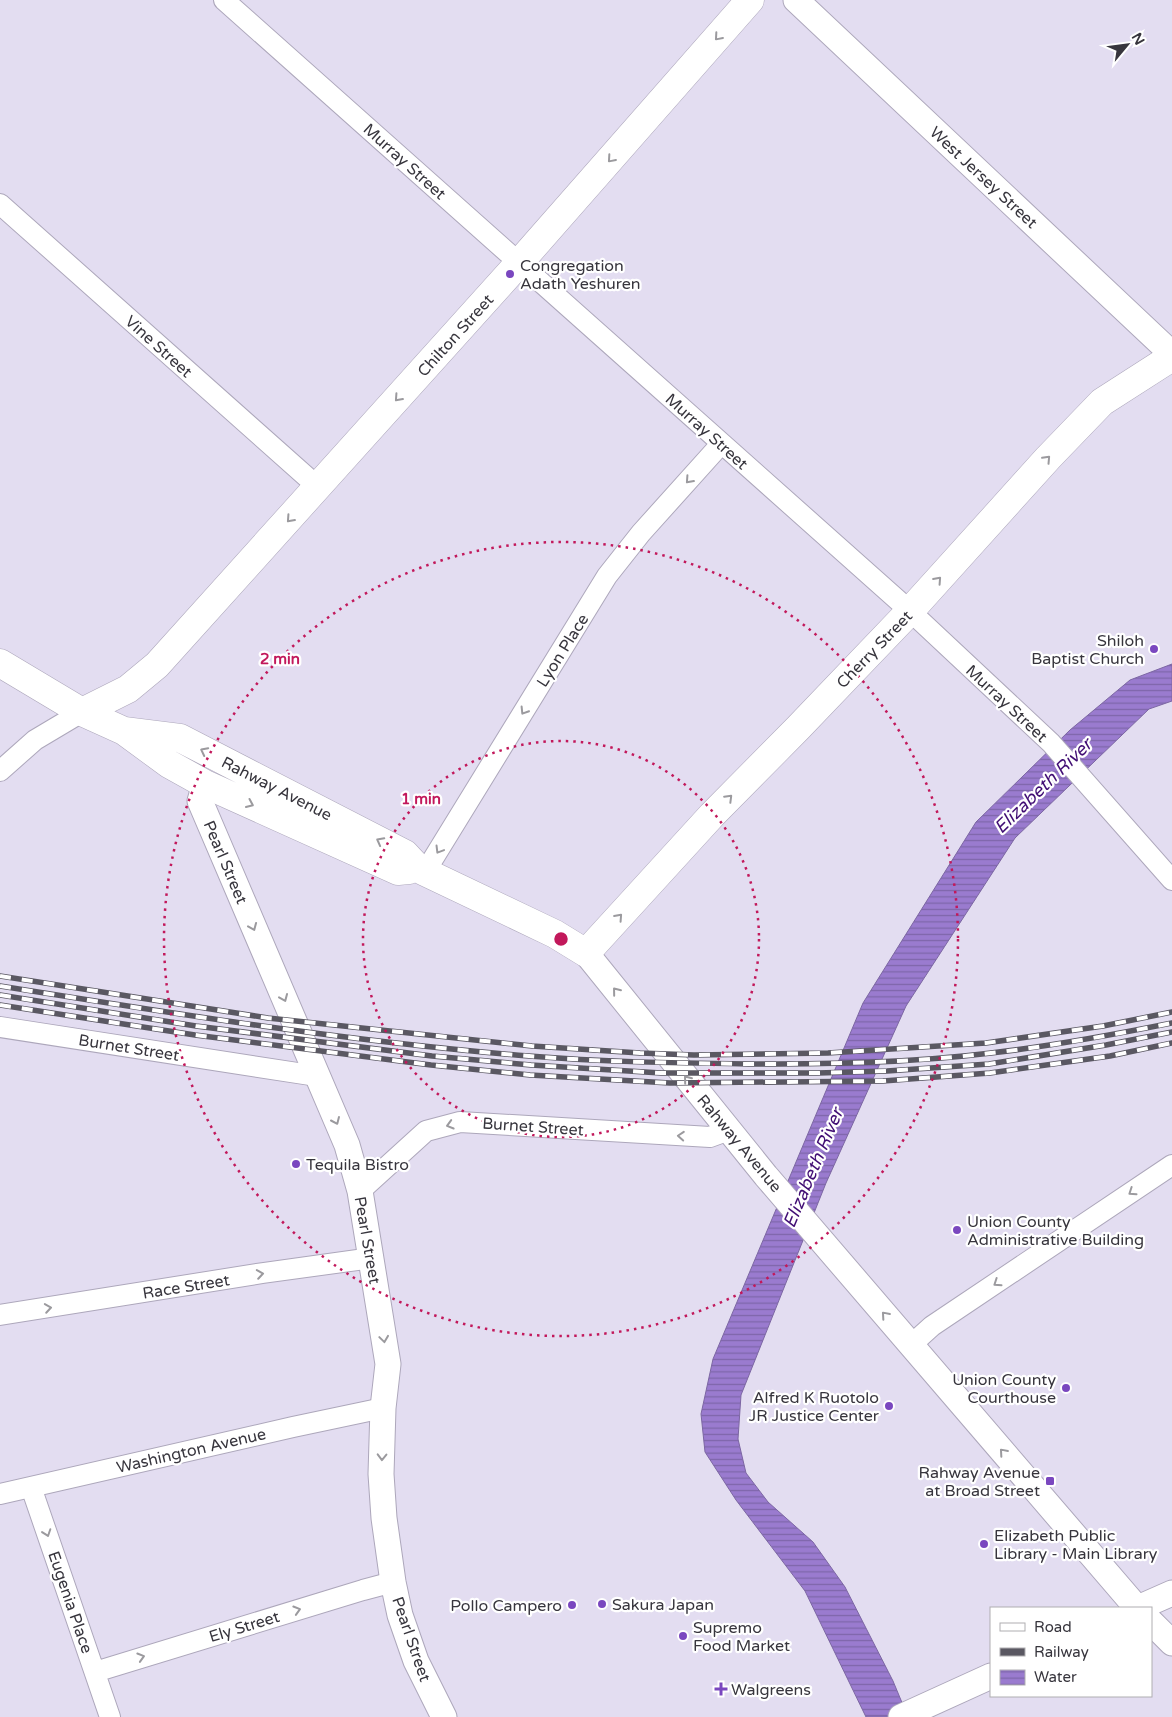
<svg xmlns="http://www.w3.org/2000/svg" width="1172" height="1717" font-family="'Varela Round',sans-serif">
<style>
.water{fill:url(#water-rules);stroke:#7c66a3}
.lines{fill:none;stroke-linecap:round;stroke-linejoin:round}
.minor-casing{stroke:#ada7bb;stroke-width:22}
.tertiary-casing{stroke:#ada7bb;stroke-width:27}
.secondary-casing{stroke:#ada7bb;stroke-width:29}
.minor{stroke:#fff;stroke-width:20}
.tertiary{stroke:#fff;stroke-width:25}
.secondary{stroke:#fff;stroke-width:28}
.rail-casing{stroke:#5a5862;stroke-width:5.5}
.rail{stroke:#fff;stroke-width:4;stroke-dasharray:11;stroke-linecap:butt}
.oneway{stroke:#9b9a9e}
.ring{fill:none;stroke:#c2185b;stroke-width:2.5;stroke-dasharray:2.5 5}
.poi-dot{fill:#7a47bf;stroke:#fff;stroke-width:2}
.labels{text-anchor:middle;stroke-width:4.5;stroke-linejoin:round;paint-order:stroke}
.street-label{font-size:16px;fill:#37353d;stroke:#fff}
.poi-label{font-size:16px;fill:#37353d;stroke:#fff;text-anchor:start}
.water-label{font-size:18px;font-style:italic;fill:#410e74;stroke:#fff}
.centre{fill:#c2185b;stroke:#fff;stroke-width:2.5}
.ring-label{font-size:15px;text-anchor:middle;font-weight:bold;fill:#c2185b;stroke:#fff;stroke-width:4.5;stroke-linejoin:round;paint-order:stroke}
</style>
<defs>
<pattern id="water-rules" width="6" height="5" patternUnits="userSpaceOnUse" patternTransform="scale(1.25)"><rect width="6" height="5" fill="#9a7bcf"/><path d="M0 2.5h6" fill="none" stroke="#7e66a9"/></pattern>
</defs>
<rect width="100%" height="100%" fill="#e3ddf1"/>
<path class="water" d="M 1172,664 L 1172,701 L 1149,709 L 1015,838 L 906,1006 L 826,1183 L 741,1395 L 738,1439 L 746,1473 L 768,1502 L 813,1542 L 845,1587 L 893,1681 L 908,1717 L 866,1717 L 805,1591 L 736,1500 L 705,1452 L 701,1414 L 713,1359 L 863,1003 L 976,822 L 1070,730 L 1130,680 Z"/>
<g class="lines">
<g class="minor-casing">
<path id="minor" d="M 224,0 L 910,611 L 1051,743 L 1172,880
M 0,204 L 318,487
M 0,771 L 35,740 L 82,712
M 425,872 L 607,576 L 641,533 L 721,444
M 0,1027 L 317,1076
M 360,1191 L 426,1131 L 460,1122 L 710,1137 L 729,1130
M 0,1315 L 263,1273 L 372,1258
M 911,1345 L 932,1326 L 1172,1165
M 31,1487 L 110,1717
M 0,1494 L 293,1427 L 383,1408
M 95,1672 L 363,1590 L 393,1582"/>
</g>
<g class="tertiary-casing">
<path id="tertiary" d="M 796,0 L 1172,354
M 205,784 L 200,801 L 347,1145 L 360,1191 L 388,1364 L 383,1408 L 381,1474 L 384,1518 L 393,1582 L 400,1615 L 416,1661 L 444,1717
M 586,953 L 766,1176 L 1137,1608
M 1138,1608 L 1172,1593
M 1151,1622 L 1172,1643
M 901,1717 L 991,1676"/>
</g>
<g class="secondary-casing">
<path id="secondary" d="M 0,663 L 82,712 L 124,731 L 169,764 L 205,784 L 398,871 L 409,870
M 82,712 L 128,689 L 157,665 L 519,263 L 750,0
M 124,731 L 180,738 L 405,854 L 419,869 L 425,872 L 555,934 L 586,953 L 712,815 L 798,728 L 910,611 L 1048,458 L 1102,402 L 1172,357"/>
</g>
<use href="#minor" class="minor"/>
<use href="#tertiary" class="tertiary"/>
<use href="#secondary" class="secondary"/>
<g class="rail-casing">
<path id="rail" d="M 0,976 L 268,1018 L 532,1046 L 640,1053 L 694,1055 L 828,1053 L 986,1043 L 1103,1026 L 1172,1012
M 0,986 C 176,1014 352,1042 529,1056 C 602,1062 675,1063 748,1064 C 829,1064 910,1063 991,1053 C 1052,1046 1112,1035 1172,1023
M 0,995 L 196,1026 L 432,1056 L 531,1065 L 661,1073 L 818,1073 L 887,1071 L 989,1064 L 1106,1045 L 1172,1032
M 0,1005 L 195,1035 L 431,1065 L 530,1075 L 670,1083 L 883,1081 L 990,1073 L 1110,1056 L 1172,1043"/>
</g>
<use href="#rail" class="rail"/>
</g>
<defs><path id="oneway-chevron" d="M-2-3.5L2.5 0L-2 3.5" fill="none" stroke-width="1.6" stroke-linecap="round" stroke-linejoin="round" transform="scale(1.25)"/></defs>
<g class="oneway">
<use href="#oneway-chevron" transform="translate(718 37) rotate(131)"/>
<use href="#oneway-chevron" transform="translate(611 159) rotate(131)"/>
<use href="#oneway-chevron" transform="translate(398 398) rotate(132)"/>
<use href="#oneway-chevron" transform="translate(1047 459) rotate(-47)"/>
<use href="#oneway-chevron" transform="translate(689 480) rotate(132)"/>
<use href="#oneway-chevron" transform="translate(290 519) rotate(132)"/>
<use href="#oneway-chevron" transform="translate(938 580) rotate(-48)"/>
<use href="#oneway-chevron" transform="translate(524 711) rotate(122)"/>
<use href="#oneway-chevron" transform="translate(204 751) rotate(-153)"/>
<use href="#oneway-chevron" transform="translate(729 798) rotate(-45)"/>
<use href="#oneway-chevron" transform="translate(250 804) rotate(24)"/>
<use href="#oneway-chevron" transform="translate(380 841) rotate(-152)"/>
<use href="#oneway-chevron" transform="translate(439 850) rotate(121)"/>
<use href="#oneway-chevron" transform="translate(619 917) rotate(-48)"/>
<use href="#oneway-chevron" transform="translate(253 927) rotate(67)"/>
<use href="#oneway-chevron" transform="translate(616 991) rotate(-129)"/>
<use href="#oneway-chevron" transform="translate(284 998) rotate(67)"/>
<use href="#oneway-chevron" transform="translate(687 1079) rotate(-129)"/>
<use href="#oneway-chevron" transform="translate(336 1121) rotate(66)"/>
<use href="#oneway-chevron" transform="translate(450 1125) rotate(164)"/>
<use href="#oneway-chevron" transform="translate(681 1136) rotate(-176)"/>
<use href="#oneway-chevron" transform="translate(1132 1192) rotate(146)"/>
<use href="#oneway-chevron" transform="translate(260 1274) rotate(-9)"/>
<use href="#oneway-chevron" transform="translate(997 1283) rotate(146)"/>
<use href="#oneway-chevron" transform="translate(48 1308) rotate(-9)"/>
<use href="#oneway-chevron" transform="translate(885 1315) rotate(-131)"/>
<use href="#oneway-chevron" transform="translate(384 1339) rotate(82)"/>
<use href="#oneway-chevron" transform="translate(1003 1452) rotate(-131)"/>
<use href="#oneway-chevron" transform="translate(382 1457) rotate(91)"/>
<use href="#oneway-chevron" transform="translate(47 1533) rotate(71)"/>
<use href="#oneway-chevron" transform="translate(297 1610) rotate(-17)"/>
<use href="#oneway-chevron" transform="translate(141 1657) rotate(-17)"/>
</g>
<g class="ring">
<circle cx="561" cy="939" r="198"/>
<circle cx="561" cy="939" r="397"/>
</g>
<g class="poi-dot">
<circle cx="510" cy="274" r="5"/>
<circle cx="1154" cy="649" r="5"/>
<circle cx="296" cy="1164" r="5"/>
<circle cx="957" cy="1230" r="5"/>
<circle cx="1066" cy="1388" r="5"/>
<circle cx="889" cy="1406" r="5"/>
<rect x="1045" y="1476" width="10" height="10" rx="2.5"/>
<circle cx="984" cy="1544" r="5"/>
<circle cx="602" cy="1604" r="5"/>
<circle cx="572" cy="1605" r="5"/>
<circle cx="683" cy="1636" r="5"/>
<path d="M718.5 1681.5h5v5h5v5h-5v5h-5v-5h-5v-5h5z"/>
</g>
<g class="labels">
<g class="street-label">
<text transform="translate(405 161) rotate(42)" y="6">Murray Street</text>
<text transform="translate(984 177) rotate(43)" y="6">West Jersey Street</text>
<text transform="translate(455 335) rotate(-48)" y="6">Chilton Street</text>
<text transform="translate(159 346) rotate(42)" y="6">Vine Street</text>
<text transform="translate(707 431) rotate(42)" y="6">Murray Street</text>
<text transform="translate(874 649) rotate(-46)" y="6">Cherry Street</text>
<text transform="translate(562 650) rotate(-58)" y="6">Lyon Place</text>
<text transform="translate(1007 703) rotate(43)" y="6">Murray Street</text>
<text transform="translate(277 788) rotate(27)" y="6">Rahway Avenue</text>
<text transform="translate(226 862) rotate(67)" y="6">Pearl Street</text>
<text transform="translate(129 1047) rotate(9)" y="6">Burnet Street</text>
<text transform="translate(533 1126) rotate(4)" y="6">Burnet Street</text>
<text transform="translate(740 1143) rotate(50)" y="6">Rahway Avenue</text>
<text transform="translate(368 1240) rotate(80)" y="6">Pearl Street</text>
<text transform="translate(186 1286) rotate(-9)" y="6">Race Street</text>
<text transform="translate(191 1450) rotate(-13)" y="6">Washington Avenue</text>
<text transform="translate(71 1602) rotate(71)" y="6">Eugenia Place</text>
<text transform="translate(244 1626) rotate(-17)" y="6">Ely Street</text>
<text transform="translate(412 1639) rotate(71)" y="6">Pearl Street</text>
</g>
<g class="poi-label">
<text x="520" y="271">Congregation<tspan x="520" dy="18">Adath Yeshuren</tspan></text>
<text x="1144" y="646" text-anchor="end">Shiloh<tspan x="1144" dy="18">Baptist Church</tspan></text>
<text x="306" y="1170">Tequila Bistro</text>
<text x="967" y="1227">Union County<tspan x="967" dy="18">Administrative Building</tspan></text>
<text x="1056" y="1385" text-anchor="end">Union County<tspan x="1056" dy="18">Courthouse</tspan></text>
<text x="879" y="1403" text-anchor="end">Alfred K Ruotolo<tspan x="879" dy="18">JR Justice Center</tspan></text>
<text x="1040" y="1478" text-anchor="end">Rahway Avenue<tspan x="1040" dy="18">at Broad Street</tspan></text>
<text x="994" y="1541">Elizabeth Public<tspan x="994" dy="18">Library - Main Library</tspan></text>
<text x="612" y="1610">Sakura Japan</text>
<text x="562" y="1611" text-anchor="end">Pollo Campero</text>
<text x="693" y="1633">Supremo<tspan x="693" dy="18">Food Market</tspan></text>
<text x="731" y="1695">Walgreens</text>
</g>
<g class="water-label">
<text transform="translate(1043 786) rotate(-44)" y="6">Elizabeth River</text>
<text transform="translate(813 1168) rotate(-67)" y="6">Elizabeth River</text>
</g>
</g>
<circle cx="561" cy="939" r="8" class="centre"/>
<g class="ring-label">
<text x="280" y="664">2 min</text>
<text x="421" y="804">1 min</text>
</g>
<rect x="990" y="1607" width="162" height="90" fill="#ffffff" stroke="#afaeb1"/>
<rect x="1000" y="1623" width="25" height="8" fill="#ffffff" stroke="#afaeb1"/>
<text x="1034" y="1632" font-size="15" fill="#37353d">Road</text>
<rect x="1000" y="1648" width="25" height="8" fill="#5a5862" stroke="#afaeb1"/>
<text x="1034" y="1657" font-size="15" fill="#37353d">Railway</text>
<rect x="1000" y="1670" width="25" height="15" fill="url(#water-rules)" stroke="#afaeb1"/>
<text x="1034" y="1682" font-size="15" fill="#37353d">Water</text>
<g transform="translate(1127 45) rotate(61)" stroke="#ffffff" stroke-width="4" paint-order="stroke">
<path d="M0-4L9 19L0 12L-9 19Z" fill="#37353d"/>
<text y="-8" font-size="14" font-weight="bold" text-anchor="middle" fill="#37353d">N</text>
</g>
</svg>
